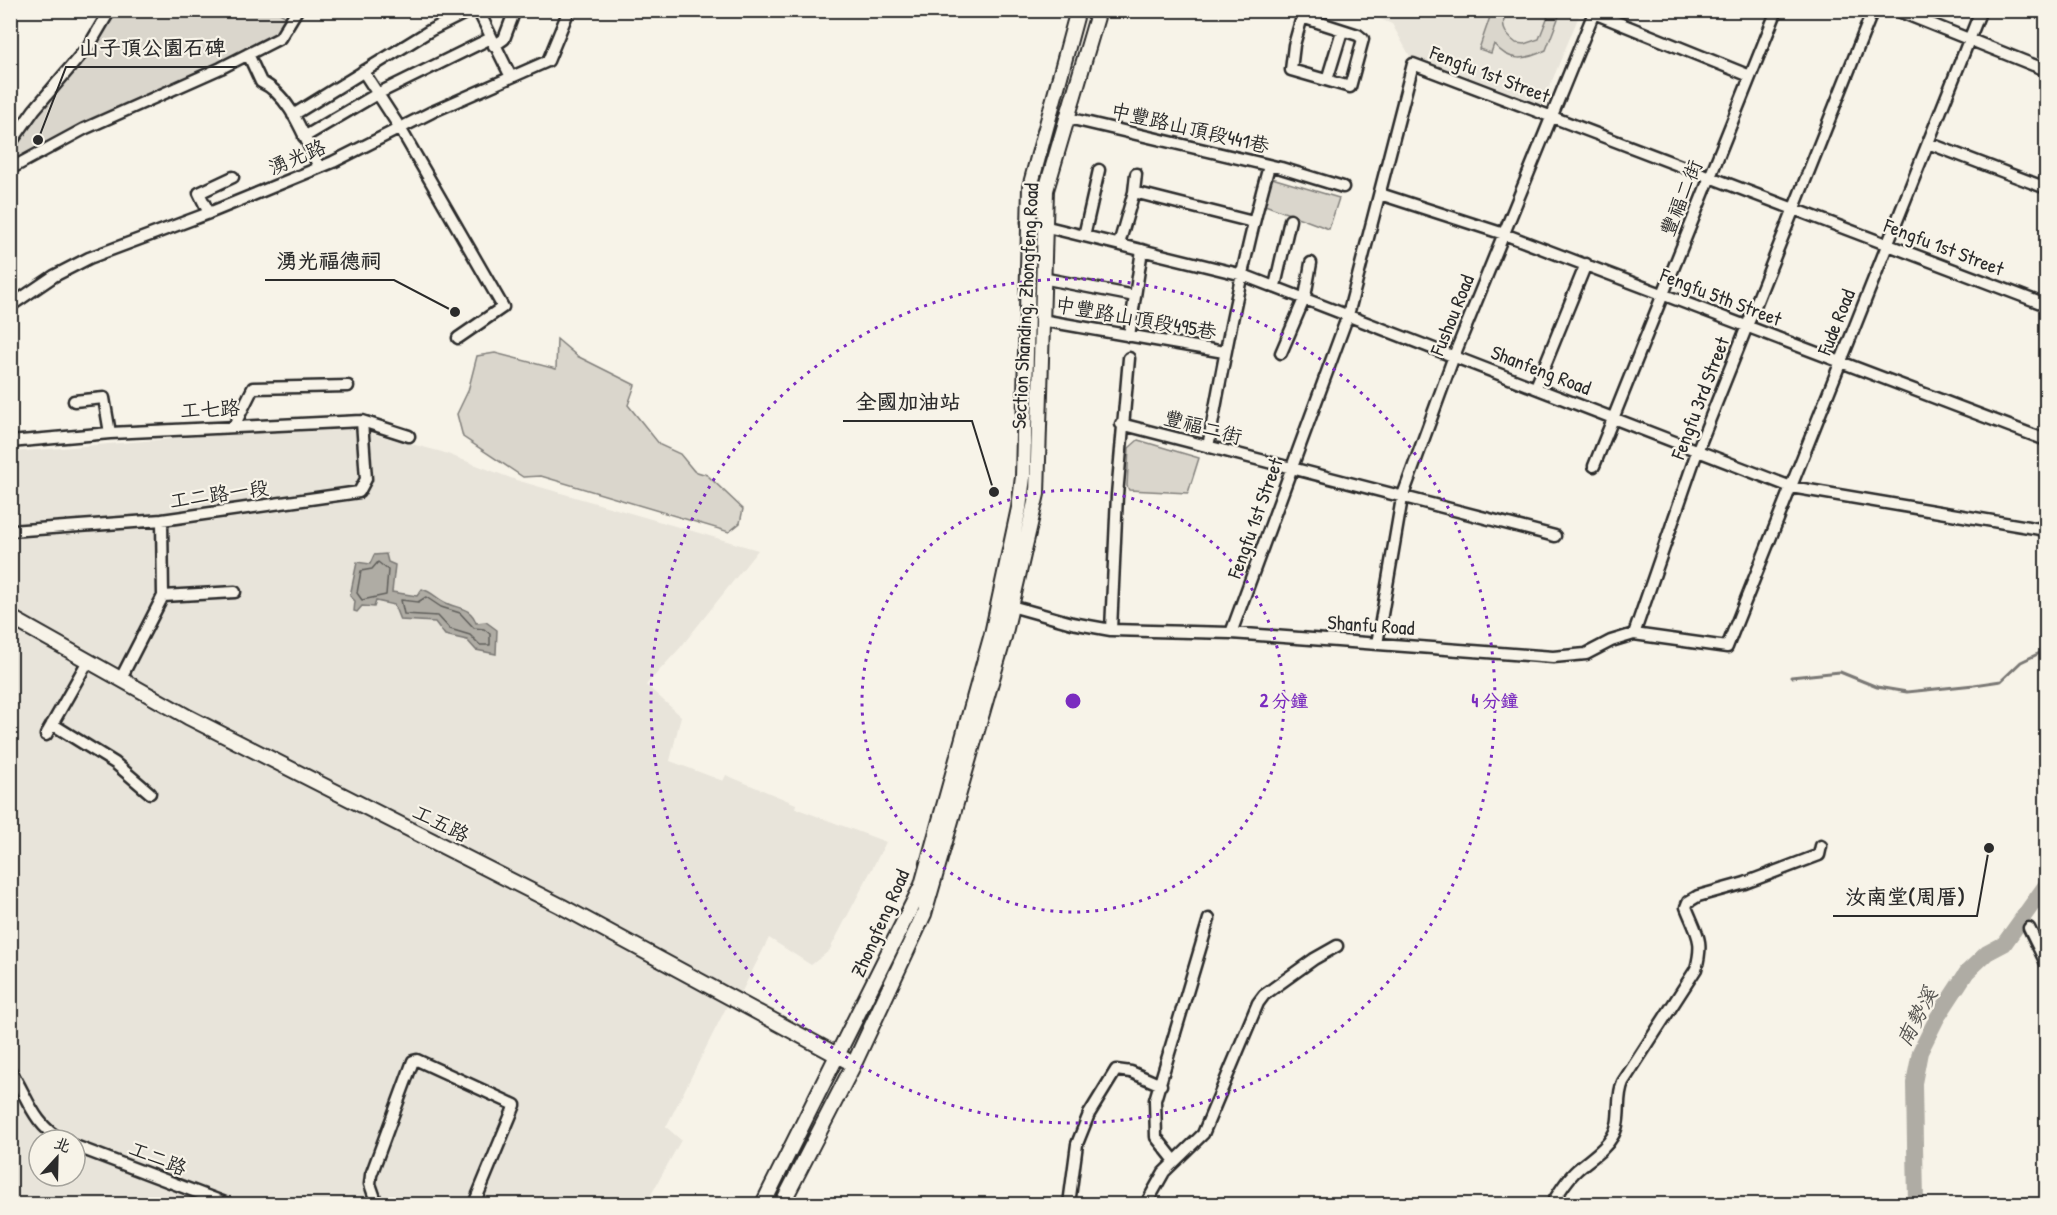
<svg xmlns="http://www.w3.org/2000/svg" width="2057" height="1215" font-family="'Patrick Hand','LXGW WenKai TC',sans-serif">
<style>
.built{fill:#e8e4da;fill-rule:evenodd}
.green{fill:#dad6cc;stroke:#82807c;stroke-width:1.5}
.water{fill:#afaca4;stroke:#7a7874;stroke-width:1.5}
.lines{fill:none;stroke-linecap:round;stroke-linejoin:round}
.shore{stroke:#605f5b;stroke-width:1.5}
.stream{stroke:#7a7874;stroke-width:3}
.river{stroke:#afaca4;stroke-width:16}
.street-casing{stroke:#2b2b2b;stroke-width:15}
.secondary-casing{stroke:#2b2b2b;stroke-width:18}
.street{stroke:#f7f3e8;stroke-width:10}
.secondary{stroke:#f7f3e8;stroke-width:14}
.ring{fill:none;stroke:#7b2cbf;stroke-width:3;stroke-dasharray:3 6}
.labels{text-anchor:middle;stroke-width:4.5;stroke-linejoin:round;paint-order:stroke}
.street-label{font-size:20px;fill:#2b2b2b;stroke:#f7f3e8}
.water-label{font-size:21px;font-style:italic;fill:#53524f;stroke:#f7f3e8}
.centre{fill:#7b2cbf;stroke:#f7f3e8;stroke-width:3}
.ring-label{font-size:18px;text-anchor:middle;font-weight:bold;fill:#7b2cbf;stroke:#f7f3e8;stroke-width:4.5;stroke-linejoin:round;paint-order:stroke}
.leader{fill:none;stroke:#2b2b2b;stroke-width:2}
.callout-dot{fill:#2b2b2b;stroke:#f7f3e8;stroke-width:2}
.callout-label{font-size:21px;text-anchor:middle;font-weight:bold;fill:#2b2b2b;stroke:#f7f3e8;stroke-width:4.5;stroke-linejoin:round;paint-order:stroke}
</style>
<rect width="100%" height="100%" fill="#f7f3e8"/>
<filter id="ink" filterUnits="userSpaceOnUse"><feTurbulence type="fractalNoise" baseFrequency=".0167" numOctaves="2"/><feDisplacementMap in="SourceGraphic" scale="12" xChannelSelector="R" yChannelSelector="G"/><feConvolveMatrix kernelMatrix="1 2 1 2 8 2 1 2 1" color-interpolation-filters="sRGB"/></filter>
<g filter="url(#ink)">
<path class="built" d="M 1362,11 L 1581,11 L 1542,105 L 1429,62 L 1411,58 L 1392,24 Z
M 291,429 L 355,429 L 442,452 L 516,480 L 758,550 L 680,648 L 646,685 L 681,716 L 670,761 L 723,781 L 726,775 L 796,804 L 795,808 L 886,842 L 829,951 L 811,965 L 769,938 L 739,997 L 733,994 L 666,1127 L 681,1140 L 646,1204 L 11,1204 L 11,452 ZM 39,1140 L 75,1140 L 75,1176 L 39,1176 Z"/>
<path class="green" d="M 275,10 L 288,18 L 278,35 L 11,161 L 11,152 L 112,11 Z
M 1492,11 L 1506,11 C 1501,26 1503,33 1516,43 L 1524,44 L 1539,39 L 1550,11 L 1561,11 L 1546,50 C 1526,60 1509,63 1494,44 L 1491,53 L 1479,49 Z
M 1272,178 L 1339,198 L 1329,229 L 1265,205 Z
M 557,339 L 577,356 L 635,385 L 628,405 L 660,445 L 680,454 L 694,471 L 707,475 L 743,509 L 740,523 L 729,532 L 541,476 L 523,477 L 463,437 L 457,414 L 468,391 L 477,356 L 495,353 L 556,369 Z
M 1138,440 L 1199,458 L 1188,493 L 1129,490 L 1127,486 L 1129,448 Z"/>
<path class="water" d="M 386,554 L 388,562 L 395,565 L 392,592 L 417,596 L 422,589 C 432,592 435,597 444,602 C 456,609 471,606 476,623 L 486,622 L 497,630 L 496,654 L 476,650 L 467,640 L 445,635 L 435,622 L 400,620 L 394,605 L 376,601 L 374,607 L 362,606 L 357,612 L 354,611 L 355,601 L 350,596 L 357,562 L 370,564 L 374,555 Z"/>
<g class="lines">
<path class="shore" d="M 378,562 L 388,570 L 386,595 L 362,600 L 357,593 L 361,571 L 372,569 Z
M 426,597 L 441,607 L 460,613 L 474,628 L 484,629 L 490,634 L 490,645 L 480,645 L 470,635 L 450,629 L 438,616 L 404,614 L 401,600 L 418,602 Z"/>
<path class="stream" d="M 1791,677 L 1840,672 L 1877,687 L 1907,692 L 1974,685 L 2001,681 L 2021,662 L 2046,650"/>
<path class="river" d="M 1916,1204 L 1914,1083 L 1920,1052 L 1937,1018 L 1967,972 L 1987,953 L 2004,944 L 2046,885"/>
<g class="street-casing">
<path id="street" d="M 478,10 L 511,77
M 1896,10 L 2046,70
M 1594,13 L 1750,76
M 1302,17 L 1358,35 L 1363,39 L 1350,87 L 1291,70 L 1294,45 L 1304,10
M 494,46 L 504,39 L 515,10
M 248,54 L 261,82 C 291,95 305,140 319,167
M 363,71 L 400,128 L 503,307 L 458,338
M 1327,80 L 1342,31
M 293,115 L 431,30 L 471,10
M 1068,118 L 1281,168 L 1343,187
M 304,137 L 377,94 L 491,38
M 1928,143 L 2046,188
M 10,144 L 34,110 L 90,44 L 110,10
M 10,169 L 84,129 L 221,68 L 280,38 L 297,10
M 1134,192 L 1253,222
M 1380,194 L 1504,234 L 2046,440
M 209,213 L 199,193 L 233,177
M 1027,222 L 1243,275 L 1791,487 L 2046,530
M 1084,236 L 1099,170
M 1119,244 L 1134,192 L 1136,174
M 1042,278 L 1135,296
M 1275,286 L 1290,220
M 10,306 L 54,276 L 89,258 L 209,213 L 333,162 L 432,112 L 548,61 L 569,10
M 1041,320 L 1224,352
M 1129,336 L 1142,250
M 1281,353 L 1305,297 L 1311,263
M 1536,387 L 1586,264
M 74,401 L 104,398 L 110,433
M 1121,424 L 1555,536
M 234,426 L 253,388 L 348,386
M 10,442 L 110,433 L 362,421 L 409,436
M 1208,447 C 1225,352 1243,258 1269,166
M 1594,466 L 1777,10
M 10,531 L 162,520 L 359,492 L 366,479 L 362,421
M 163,596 L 235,592
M 1011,606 L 1072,623 L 1111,630 L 1231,633 L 1553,657 L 1586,654 L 1611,641 L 1634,634 L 1727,647 L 1981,10
M 1111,630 L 1117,495 L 1129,358
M 1231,633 L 1348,315 L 1413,64 L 2046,305
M 1634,634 L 1698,449 L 1873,10
M 1377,644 L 1402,498 L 1454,356 L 1595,10
M 121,678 L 163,596 L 162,520
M 52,724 L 115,763 L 150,793
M 46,735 L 88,661
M 2029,928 L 2046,963
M 10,1070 C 27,1095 33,1125 62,1140
M 75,1146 L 228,1204
M 1175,1161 L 1156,1137 L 1155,1100 L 1209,919
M 377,1204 L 370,1184 L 371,1175 L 413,1061 L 417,1060 L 515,1105 L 474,1204
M 1069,1204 L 1077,1144 L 1089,1114 L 1116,1070 L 1131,1072 L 1161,1085
M 1146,1204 L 1164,1172 L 1203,1134 L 1258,1003 L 1264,995 L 1314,959 L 1337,946
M 1552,1204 C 1559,1192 1567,1179 1577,1170 C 1589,1159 1604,1151 1612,1137 C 1623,1121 1615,1099 1623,1082 L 1696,969 C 1704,939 1697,935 1686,907 L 1688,902 L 1698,896 L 1745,883 L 1819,855 L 1821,846"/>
</g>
<g class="secondary-casing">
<path id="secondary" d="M 10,617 L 188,717 L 561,906 L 846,1060
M 763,1204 L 922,885 L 992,634 L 1019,508 L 1023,477 L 1030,187 L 1078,10
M 782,1204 L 854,1064 L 924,914 L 1004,637 L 1037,494 L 1046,190 L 1099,10"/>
</g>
<use href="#street" class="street"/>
<use href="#secondary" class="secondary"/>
</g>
</g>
<g class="ring">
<circle cx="1073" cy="701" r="211"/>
<circle cx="1073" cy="701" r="422"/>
</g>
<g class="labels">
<g class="street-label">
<text transform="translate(1490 74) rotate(21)" y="7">Fengfu 1st Street</text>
<text transform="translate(1190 128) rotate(13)" y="7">中豐路山頂段441巷</text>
<text transform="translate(297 157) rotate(-23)" y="7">湧光路</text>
<text transform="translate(1681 198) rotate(-68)" y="7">豐福二街</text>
<text transform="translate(1944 247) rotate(21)" y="7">Fengfu 1st Street</text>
<text transform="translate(1721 297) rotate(21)" y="7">Fengfu 5th Street</text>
<text transform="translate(1025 306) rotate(-87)" y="7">Section Shanding, Zhongfeng Road</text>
<text transform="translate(1452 315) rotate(-68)" y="7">Fushou Road</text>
<text transform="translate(1136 318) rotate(10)" y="7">中豐路山頂段495巷</text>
<text transform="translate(1836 322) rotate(-68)" y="7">Fude Road</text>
<text transform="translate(1541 370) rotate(21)" y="7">Shanfeng Road</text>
<text transform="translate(1700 398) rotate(-69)" y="7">Fengfu 3rd Street</text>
<text transform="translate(210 409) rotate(-3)" y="7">工七路</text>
<text transform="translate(1203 427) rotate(15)" y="7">豐福二街</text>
<text transform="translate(219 494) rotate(-8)" y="7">工二路一段</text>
<text transform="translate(1255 518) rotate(-70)" y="7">Fengfu 1st Street</text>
<text transform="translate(1371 625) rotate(4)" y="7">Shanfu Road</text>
<text transform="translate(441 823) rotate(26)" y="7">工五路</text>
<text transform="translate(880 923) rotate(-66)" y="7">Zhongfeng Road</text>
<text transform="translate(158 1158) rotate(22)" y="7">工二路</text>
</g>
<g class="water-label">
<text transform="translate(1917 1017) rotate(-62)" y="7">南勢溪</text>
</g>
</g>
<circle cx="1073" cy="701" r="9" class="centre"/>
<g class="ring-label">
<text x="1284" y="707">2 分鐘</text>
<text x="1495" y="707">4 分鐘</text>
</g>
<path class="leader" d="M38 140L66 67H237M455 312L394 280H265M994 492L972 421H843M1989 848L1977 916H1833"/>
<g class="callout-dot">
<circle cx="38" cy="140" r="6"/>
<circle cx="455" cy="312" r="6"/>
<circle cx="994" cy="492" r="6"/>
<circle cx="1989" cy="848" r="6"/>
</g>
<g class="callout-label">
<text x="152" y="55">山子頂公園石碑</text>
<text x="329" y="268">湧光福德祠</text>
<text x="908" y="409">全國加油站</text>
<text x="1905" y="904">汝南堂(周厝)</text>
</g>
<rect width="2057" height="1215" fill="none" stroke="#f7f3e8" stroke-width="36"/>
<rect x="18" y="18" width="2021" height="1179" fill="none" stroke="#2b2b2b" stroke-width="2" filter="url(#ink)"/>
<g transform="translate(57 1158) rotate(22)"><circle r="28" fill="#f7f3e8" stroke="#a5a39c" stroke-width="1.5"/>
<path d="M0-4.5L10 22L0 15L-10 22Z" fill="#2b2b2b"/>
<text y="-9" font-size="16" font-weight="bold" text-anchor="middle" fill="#2b2b2b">北</text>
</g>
</svg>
